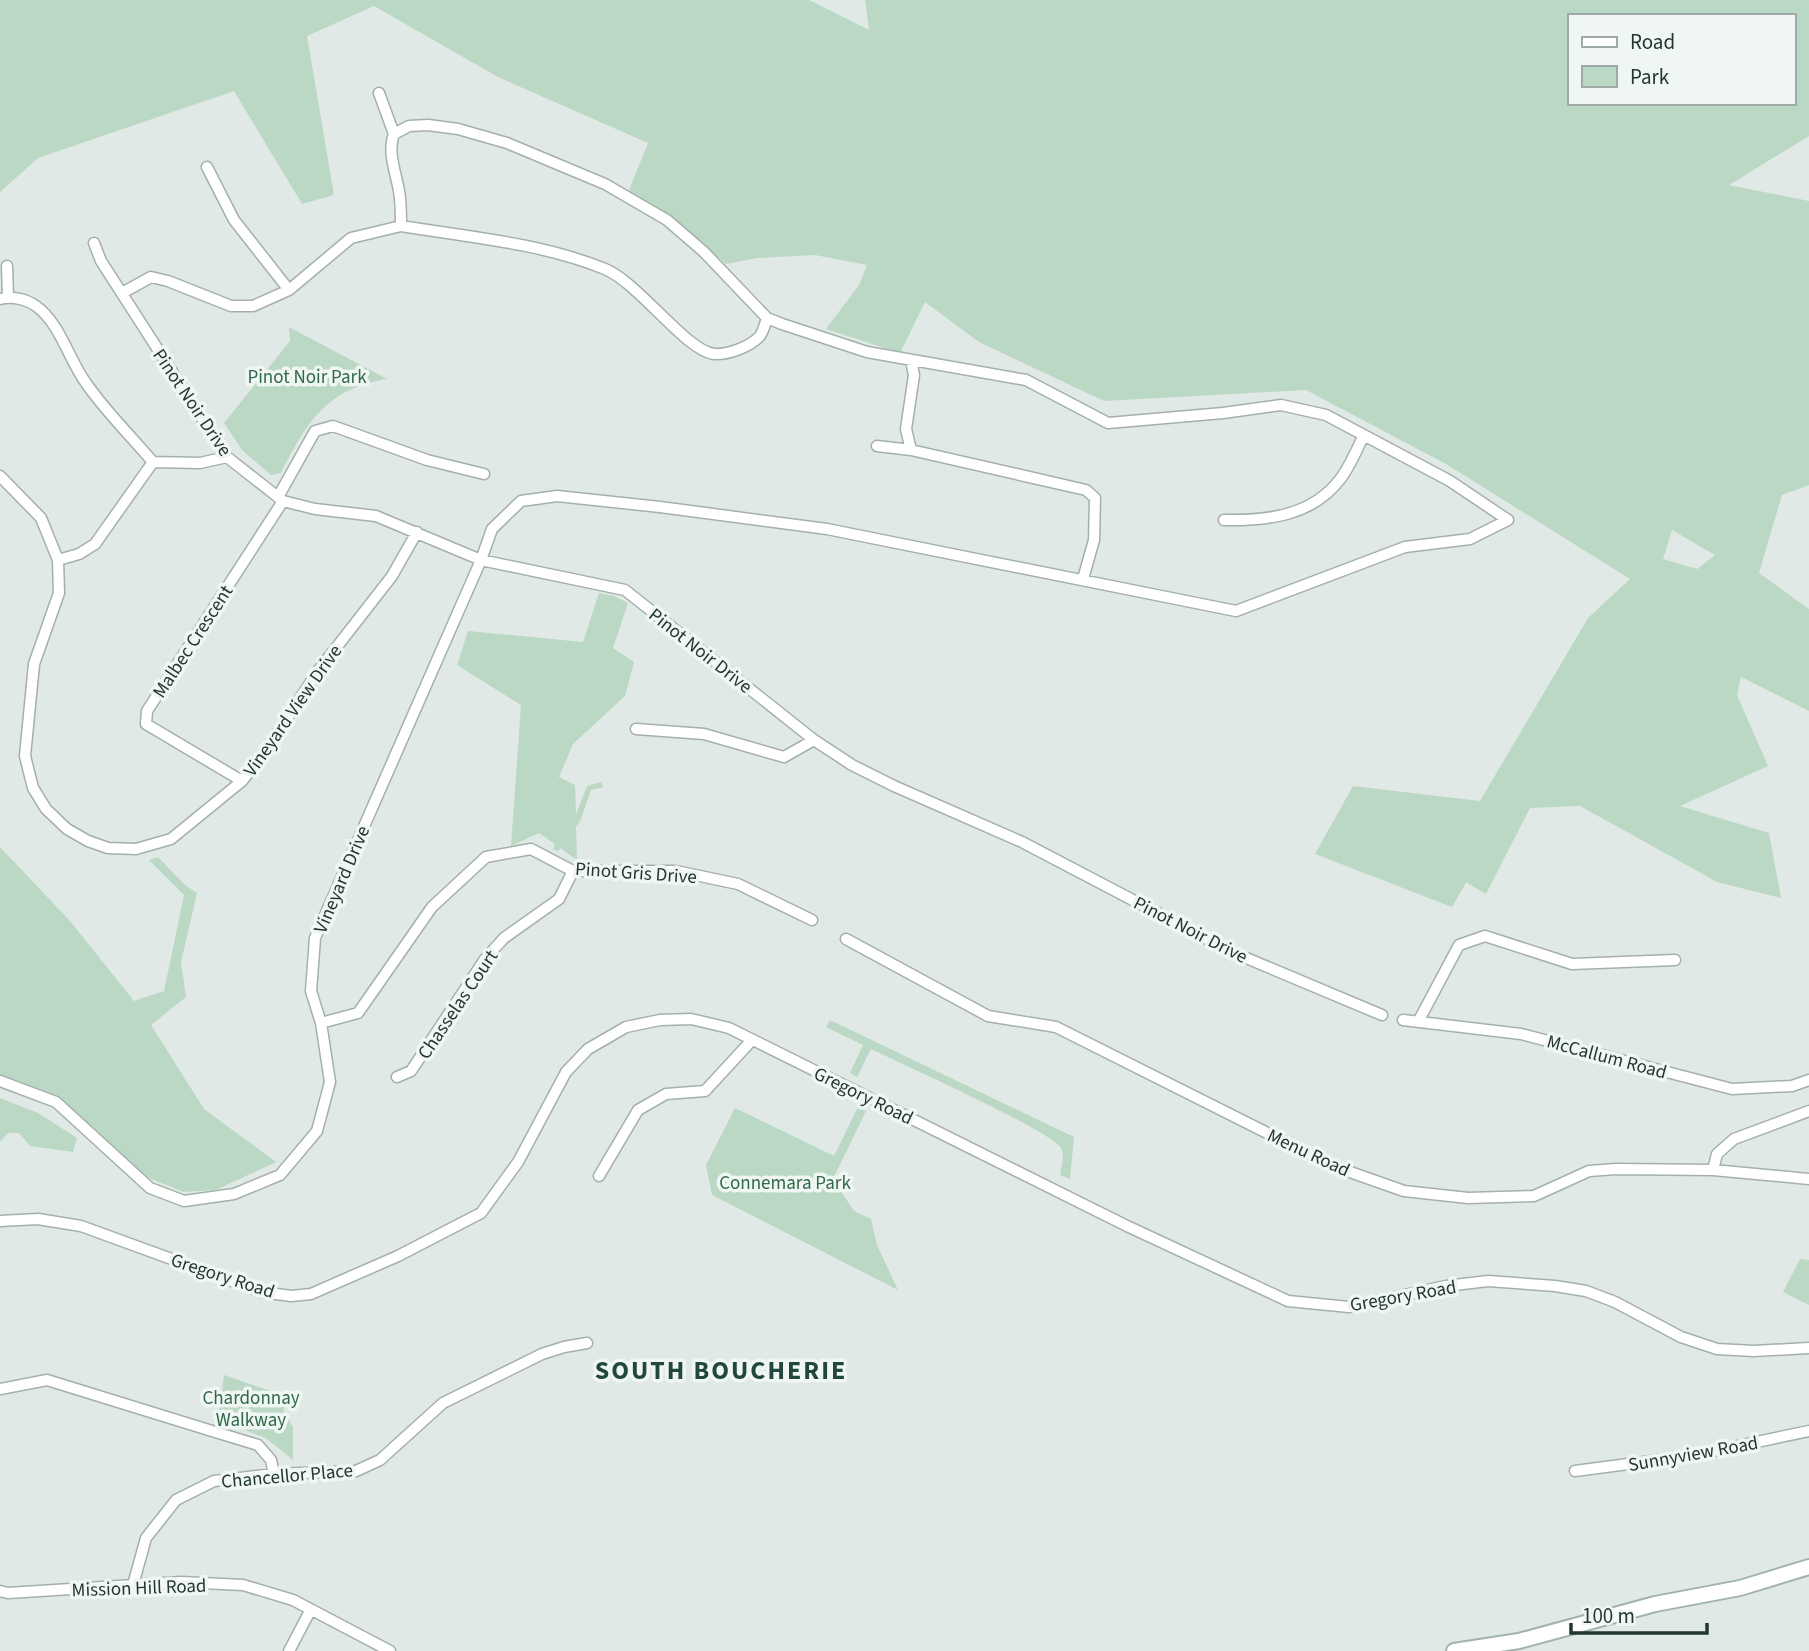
<svg xmlns="http://www.w3.org/2000/svg" width="1809" height="1651" font-family="'Source Sans 3',sans-serif">
<style>
.green{fill:#bbd8c4;fill-rule:evenodd}
.lines{fill:none;stroke-linecap:round;stroke-linejoin:round}
.minor-casing{stroke:#a4b0ac;stroke-width:13}
.secondary-casing{stroke:#a0b3ad;stroke-width:18}
.minor{stroke:#fff;stroke-width:10}
.secondary{stroke:#fff;stroke-width:14}
.labels{text-anchor:middle;stroke-width:7;stroke-linejoin:round;paint-order:stroke}
.park-label{font-size:19px;fill:#316949;stroke:#f0f6f3}
.street-label{font-size:19px;fill:#233732;stroke:#f0f6f3}
.district-label{font-size:26px;font-weight:bold;letter-spacing:2px;fill:#21473f;stroke:#f0f6f3}
</style>
<rect width="100%" height="100%" fill="#e0e9e5"/>
<path class="green" d="M 0,0 L 809,0 L 869,30 L 865,0 L 1809,0 L 1809,136 L 1729,185 L 1809,201 L 1809,485 L 1782,495 L 1759,573 L 1809,609 L 1809,711 L 1741,677 L 1737,695 L 1768,766 L 1680,806 L 1769,833 L 1781,898 L 1717,882 L 1580,806 L 1530,808 L 1486,894 L 1467,883 L 1467,881 L 1452,907 L 1315,854 L 1353,786 L 1480,801 L 1588,618 L 1630,579 L 1446,464 L 1306,390 L 1104,401 L 979,342 L 925,302 L 900,353 L 826,329 L 859,285 L 867,265 L 815,255 L 757,258 L 726,264 L 677,222 L 629,190 L 648,143 L 498,77 L 374,6 L 307,36 L 334,195 L 302,204 L 234,91 L 38,158 L 0,192 ZM 1569,16 L 1793,16 L 1793,103 L 1569,103 ZM 1672,530 L 1715,555 L 1697,569 L 1663,559 Z
M 289,327 L 387,379 C 326,389 307,422 281,473 L 271,475 L 243,451 L 224,423 L 290,341 Z
M 599,593 L 614,596 L 628,603 L 613,648 L 634,662 L 625,696 L 573,744 L 559,777 L 575,785 L 576,815 L 587,786 L 601,782 L 603,787 L 591,790 L 580,822 L 576,826 L 577,860 L 560,848 L 558,851 L 553,849 L 555,844 L 539,833 L 511,846 L 521,705 L 457,665 L 468,631 L 583,642 Z
M 0,847 L 70,921 L 134,1001 L 164,991 L 184,895 L 149,860 L 158,857 L 185,885 L 197,893 L 181,962 L 186,997 L 151,1025 L 204,1109 L 276,1162 L 216,1190 L 184,1192 L 149,1178 L 49,1094 L 0,1076 Z
M 830,1020 L 1074,1137 L 1070,1179 L 1060,1175 C 1061,1167 1065,1155 1061,1148 C 1054,1132 897,1062 871,1049 L 857,1077 L 850,1073 L 863,1045 L 826,1027 Z
M 0,1098 L 38,1113 L 77,1138 L 73,1152 L 30,1146 L 19,1133 L 8,1133 L 0,1142 Z
M 858,1107 L 866,1111 L 833,1179 L 854,1211 L 871,1219 L 877,1245 L 898,1290 L 712,1195 L 706,1165 L 735,1108 L 834,1156 Z
M 1800,1259 L 1809,1260 L 1809,1305 L 1783,1292 Z
M 224,1375 L 288,1397 L 290,1400 L 283,1410 L 293,1427 L 293,1460 L 266,1438 L 216,1419 L 221,1403 Z"/>
<g class="lines">
<g class="minor-casing">
<path id="minor" d="M 379,93 L 394,134
M 207,167 L 234,220 L 289,290
M 401,226 C 469,237 541,243 605,269 C 639,283 685,350 714,354 C 728,355 749,347 759,337 C 763,333 765,324 767,318
M 94,243 L 101,261 L 227,457 L 283,501 L 315,509 L 376,516 L 481,560 L 625,590 L 814,740 L 852,765 L 894,786 L 1022,842 L 1232,952 L 1382,1015
M 7,266 L 8,297
M 0,299 C 12,296 26,299 36,306 C 60,323 69,360 86,383 C 105,411 131,436 153,462 L 200,463 L 227,457
M 911,360 L 914,375 L 906,429 L 911,450
M 877,446 L 911,450 L 1086,490 L 1095,498 L 1094,540 L 1083,579
M 0,476 L 41,518 L 58,560 L 59,593 L 34,664 L 25,756 L 33,788 L 46,809 L 67,829 L 88,841 L 108,848 L 136,849 L 171,839 L 242,781 L 262,756 L 318,671 L 392,576 L 417,532
M 278,497 L 315,431 L 333,426 L 427,460 L 484,474
M 1224,520 C 1267,521 1313,516 1341,478 C 1350,466 1357,449 1364,435
M 58,560 L 79,554 L 95,544 L 153,462
M 636,729 L 704,734 L 784,757 L 814,740
M 242,781 L 146,724 L 147,711 L 283,501
M 846,939 L 988,1016 L 1056,1027 L 1333,1166 L 1404,1191 L 1468,1198 L 1534,1196 L 1589,1171 L 1616,1169 L 1713,1170 L 1809,1179
M 1403,1020 L 1521,1034 L 1732,1089 L 1792,1086 L 1809,1080
M 1418,1022 L 1459,945 L 1485,936 L 1572,964 L 1675,960
M 321,1023 L 358,1013 L 432,907 L 486,857 L 531,849 L 573,871 L 676,871 L 738,884 L 812,920
M 397,1077 L 411,1071 L 485,959 L 504,938 L 559,899 L 573,871
M 0,1081 L 56,1102 L 150,1188 L 184,1201 L 234,1194 L 280,1175 L 317,1131 L 330,1082 L 321,1023 L 311,991 L 315,938 L 481,560 L 492,529 L 521,501 L 557,496 L 660,507 L 827,529 L 1236,611 L 1405,547 L 1470,539 L 1508,520 L 1450,481 L 1326,415 L 1281,405 L 1223,413 L 1108,423 L 1026,380 L 867,352 L 782,324 L 767,318 L 704,252 L 667,220 L 605,184 L 507,143 L 458,129 L 428,125 L 409,126 L 394,134 C 387,152 396,173 399,191 C 401,202 401,214 401,226 L 351,238 L 289,290 L 253,306 L 231,306 L 168,281 L 151,277 L 122,293
M 1713,1170 L 1717,1154 L 1734,1139 L 1809,1111
M 599,1176 L 638,1110 L 666,1094 L 705,1091 L 752,1040
M 0,1221 L 38,1219 L 81,1226 L 262,1292 L 291,1296 L 311,1294 L 398,1256 L 481,1213 L 518,1162 L 566,1072 L 588,1049 L 626,1027 L 660,1020 L 691,1019 L 729,1028 L 1127,1226 L 1288,1301 L 1349,1307 L 1446,1286 L 1488,1281 L 1555,1286 L 1586,1291 L 1615,1302 L 1681,1337 L 1717,1349 L 1754,1351 L 1809,1348
M 0,1389 L 47,1380 L 212,1431 L 258,1445 L 271,1460 L 274,1474
M 1575,1471 L 1689,1456 L 1809,1431
M 133,1585 L 146,1538 L 176,1500 L 214,1481 L 274,1474 L 356,1471 L 380,1460 L 443,1403 L 542,1354 L 564,1347 L 587,1343
M 0,1591 L 8,1593 L 181,1582 L 243,1585 L 293,1600 L 390,1651
M 289,1651 L 310,1611"/>
</g>
<g class="secondary-casing">
<path id="secondary" d="M 1454,1651 L 1519,1641 L 1655,1604 L 1740,1588 L 1809,1567"/>
</g>
<use href="#minor" class="minor"/>
<use href="#secondary" class="secondary"/>
</g>
<g class="labels">
<g class="park-label">
<text x="307" y="383">Pinot Noir Park</text>
<text x="785" y="1189">Connemara Park</text>
<text x="251" y="1404">Chardonnay<tspan x="251" dy="22">Walkway</tspan></text>
</g>
<g class="street-label">
<text transform="translate(193 402) rotate(56)" y="7">Pinot Noir Drive</text>
<text transform="translate(192 641) rotate(-57)" y="7">Malbec Crescent</text>
<text transform="translate(701 650) rotate(38)" y="7">Pinot Noir Drive</text>
<text transform="translate(292 710) rotate(-55)" y="7">Vineyard View Drive</text>
<text transform="translate(636 872) rotate(4)" y="7">Pinot Gris Drive</text>
<text transform="translate(341 879) rotate(-67)" y="7">Vineyard Drive</text>
<text transform="translate(1191 929) rotate(27)" y="7">Pinot Noir Drive</text>
<text transform="translate(457 1004) rotate(-56)" y="7">Chasselas Court</text>
<text transform="translate(1607 1056) rotate(15)" y="7">McCallum Road</text>
<text transform="translate(864 1095) rotate(26)" y="7">Gregory Road</text>
<text transform="translate(1309 1152) rotate(25)" y="7">Menu Road</text>
<text transform="translate(223 1275) rotate(18)" y="7">Gregory Road</text>
<text transform="translate(1403 1295) rotate(-10)" y="7">Gregory Road</text>
<text transform="translate(1693 1453) rotate(-10)" y="7">Sunnyview Road</text>
<text transform="translate(287 1475) rotate(-5)" y="7">Chancellor Place</text>
<text transform="translate(139 1587) rotate(-2)" y="7">Mission Hill Road</text>
</g>
<g class="district-label">
<text x="721" y="1379">SOUTH BOUCHERIE</text>
</g>
</g>
<rect x="1568" y="14" width="228" height="91" fill="#f0f6f3" stroke="#9eaaa6" stroke-width="2"/>
<rect x="1582" y="37" width="35" height="10" fill="#ffffff" stroke="#9eaaa6" stroke-width="2"/>
<text x="1630" y="49" font-size="21" fill="#233732">Road</text>
<rect x="1582" y="66" width="35" height="21" fill="#bbd8c4" stroke="#9eaaa6" stroke-width="2"/>
<text x="1630" y="84" font-size="21" fill="#233732">Park</text>
<path d="M1571 1623v10h136v-10" fill="none" stroke="#233732" stroke-width="3.5"/>
<text x="1582" y="1623" font-size="21" fill="#233732" stroke="#f0f6f3" stroke-width="5" paint-order="stroke">100 m</text>
</svg>
